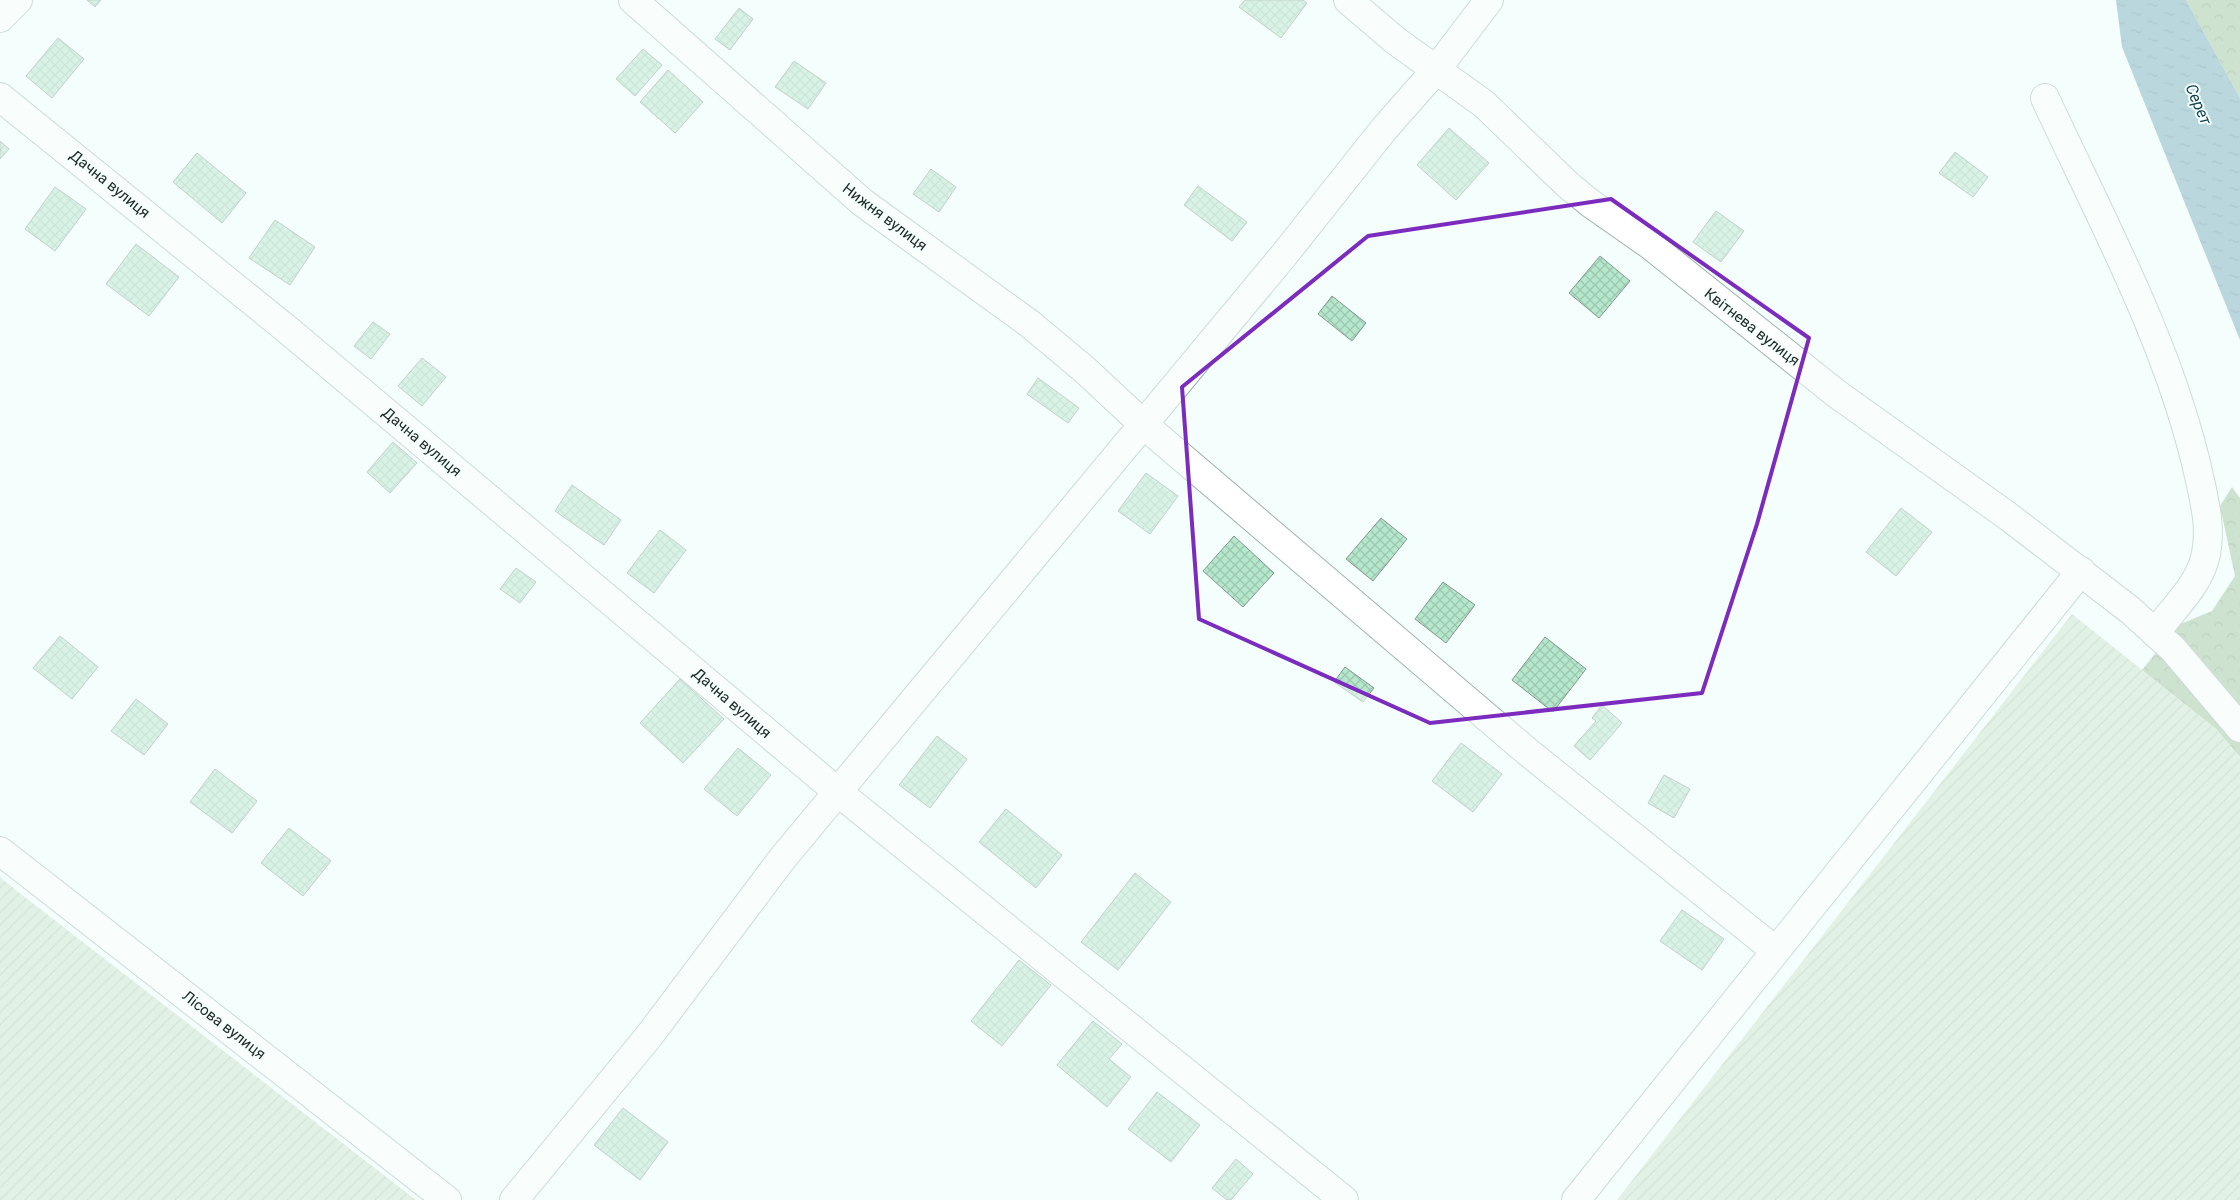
<svg xmlns="http://www.w3.org/2000/svg" width="2240" height="1200" font-family="Roboto,sans-serif">
<style>
.forest{fill:url(#forest-crowns)}
.garden{fill:url(#garden-furrows)}
.water{fill:url(#water-ripples)}
.building{fill:url(#building-cross-hatch);stroke:#86998f}
.lines{fill:none;stroke-linecap:round;stroke-linejoin:round}
.minor-casing{stroke:#9cb3ae;stroke-width:30}
.minor{stroke:#fff;stroke-width:28}
.marked{fill:none;stroke:#7b2cbf;stroke-width:4;stroke-linejoin:round}
.labels{text-anchor:middle;stroke-width:4;stroke-linejoin:round;paint-order:stroke}
.street-label{font-size:15px;fill:#222b29;stroke:#f4fefc}
.water-label{font-size:16px;font-style:italic;fill:#144552;stroke:#f4fefc}
</style>
<defs>
<pattern id="forest-crowns" width="20" height="18" patternUnits="userSpaceOnUse" patternTransform="scale(1.25)"><rect width="20" height="18" fill="#a0c19c"/><path d="M2 6a3 3 0 1 1 6 0M12 15a3 3 0 1 1 6 0" fill="none" stroke="#829d7f"/></pattern>
<pattern id="garden-furrows" width="10" height="10" patternUnits="userSpaceOnUse" patternTransform="scale(1.25)"><rect width="10" height="10" fill="#cce3c9"/><path d="M-1 1l2-2M0 10L10 0M9 11l2-2" fill="none" stroke="#afc3ad"/></pattern>
<pattern id="water-ripples" width="26" height="14" patternUnits="userSpaceOnUse" patternTransform="scale(1.25)"><rect width="26" height="14" fill="#71a8b9"/><path d="M2 4q2-2 4 0t4 0M15 11q2-2 4 0t4 0" fill="none" stroke="#5c8996"/></pattern>
<pattern id="building-cross-hatch" width="8" height="8" patternUnits="userSpaceOnUse" patternTransform="scale(1.25)"><rect width="8" height="8" fill="#b5e7cc"/><path d="M0 0l8 8M0 8l8-8" fill="none" stroke="#9bc6af"/></pattern>
</defs>
<rect width="100%" height="100%" fill="#f4fefc"/>
<path class="forest" d="M 2186,0 L 2240,0 L 2240,98 Z
M 2232,487 L 2240,498 L 2240,757 L 2216,729 L 2142,670 L 2178,625 L 2212,611 L 2235,576 L 2220,506 Z"/>
<path class="garden" d="M 2072,614 L 2216,729 L 2240,757 L 2240,1200 L 1617,1200 Z
M 0,877 L 17,891 L 416,1200 L 0,1200 Z"/>
<path class="water" d="M 2116,0 L 2186,0 L 2240,98 L 2240,340 L 2122,47 Z"/>
<path class="building" d="M 87,0 L 101,0 L 95,7 Z
M 1245,0 L 1303,0 L 1307,3 L 1281,38 L 1239,7 Z
M 739,8 L 753,19 L 730,50 L 715,39 Z
M 58,38 L 84,59 L 52,98 L 26,76 Z
M 643,49 L 662,65 L 635,96 L 616,79 Z
M 794,61 L 826,83 L 808,109 L 775,87 Z
M 668,70 L 703,102 L 675,133 L 640,102 Z
M 1449,128 L 1489,163 L 1456,200 L 1417,165 Z
M 0,141 L 9,149 L 0,159 Z
M 1955,152 L 1988,177 L 1973,197 L 1939,173 Z
M 197,153 L 246,193 L 222,223 L 173,182 Z
M 931,169 L 956,187 L 939,212 L 913,194 Z
M 1198,186 L 1247,222 L 1232,241 L 1184,205 Z
M 55,187 L 86,209 L 55,251 L 25,229 Z
M 1716,211 L 1744,231 L 1721,262 L 1693,242 Z
M 275,220 L 315,247 L 290,285 L 249,258 Z
M 136,244 L 179,277 L 149,316 L 106,284 Z
M 1600,256 L 1630,281 L 1599,318 L 1569,293 Z
M 1332,296 L 1366,323 L 1352,341 L 1318,314 Z
M 373,322 L 390,334 L 371,359 L 354,346 Z
M 422,358 L 446,377 L 422,406 L 398,386 Z
M 1038,378 L 1079,408 L 1068,423 L 1027,394 Z
M 393,442 L 417,463 L 390,493 L 367,472 Z
M 1146,473 L 1178,496 L 1150,534 L 1118,511 Z
M 572,485 L 621,520 L 604,545 L 555,511 Z
M 1901,508 L 1932,532 L 1896,576 L 1866,552 Z
M 1381,518 L 1407,539 L 1373,581 L 1346,559 Z
M 660,530 L 686,550 L 654,593 L 627,573 Z
M 1234,536 L 1274,573 L 1243,607 L 1203,571 Z
M 516,568 L 536,582 L 520,603 L 500,589 Z
M 1443,582 L 1475,605 L 1446,643 L 1415,619 Z
M 60,636 L 98,667 L 72,699 L 33,668 Z
M 1545,637 L 1586,669 L 1553,712 L 1512,680 Z
M 1345,667 L 1374,688 L 1363,702 L 1334,682 Z
M 680,679 L 724,719 L 683,763 L 640,723 Z
M 136,699 L 168,724 L 144,755 L 111,731 Z
M 1602,705 L 1622,723 L 1590,760 L 1574,746 L 1596,721 L 1592,718 Z
M 937,736 L 967,759 L 930,808 L 899,785 Z
M 1461,743 L 1502,774 L 1473,812 L 1432,781 Z
M 738,748 L 771,775 L 737,816 L 704,789 Z
M 215,769 L 257,801 L 232,833 L 190,802 Z
M 1664,775 L 1690,789 L 1674,818 L 1648,803 Z
M 1006,809 L 1062,855 L 1036,888 L 979,842 Z
M 289,828 L 331,861 L 303,896 L 261,863 Z
M 1135,873 L 1171,902 L 1118,970 L 1081,942 Z
M 1682,910 L 1724,939 L 1702,970 L 1660,941 Z
M 1019,960 L 1051,985 L 1002,1046 L 971,1021 Z
M 1093,1021 L 1122,1044 L 1109,1059 L 1131,1077 L 1107,1107 L 1057,1065 Z
M 1157,1092 L 1200,1125 L 1171,1162 L 1128,1129 Z
M 623,1108 L 668,1142 L 640,1180 L 594,1145 Z
M 1236,1159 L 1253,1174 L 1231,1200 L 1227,1200 L 1212,1188 Z"/>
<g class="lines">
<g class="minor-casing">
<path id="minor" d="M 633,0 L 862,202 L 1030,324 L 1085,370 L 1144,425 L 1529,753 L 1776,951
M 1348,0 L 1396,41 L 1484,104 L 1568,185 L 1590,203 L 1650,245 L 1837,394 L 2009,517 L 2130,610 L 2173,649 L 2240,728
M 0,18 L 18,0
M 0,97 L 289,331 L 839,793 L 1344,1200
M 2045,98 C 2101,219 2170,345 2199,476 C 2205,503 2212,531 2205,558 C 2198,586 2172,610 2155,633
M 0,851 L 447,1200
M 514,1200 L 649,1036 L 782,859 L 1284,255 L 1384,129 L 1436,70 L 1489,0
M 1576,1200 L 2081,571"/>
</g>
<use href="#minor" class="minor"/>
</g>
<path d="M0 0H2240V1200H0ZM 1611,199 L 1809,338 L 1757,524 L 1702,693 L 1430,723 L 1199,619 L 1182,387 L 1368,236 Z" fill="#f4fefc" fill-opacity=".55" fill-rule="evenodd"/>
<path class="marked" d="M 1611,199 L 1809,338 L 1757,524 L 1702,693 L 1430,723 L 1199,619 L 1182,387 L 1368,236 Z"/>
<g class="labels">
<g class="street-label">
<text transform="translate(110 184) rotate(39)" y="5">Дачна вулиця</text>
<text transform="translate(885 217) rotate(37)" y="5">Нижня вулиця</text>
<text transform="translate(1752 327) rotate(38)" y="5">Квітнева вулиця</text>
<text transform="translate(422 442) rotate(40)" y="5">Дачна вулиця</text>
<text transform="translate(732 703) rotate(41)" y="5">Дачна вулиця</text>
<text transform="translate(224 1025) rotate(38)" y="5">Лісова вулиця</text>
</g>
<g class="water-label">
<text transform="translate(2199 104) rotate(67)" y="6">Серет</text>
</g>
</g>
</svg>
